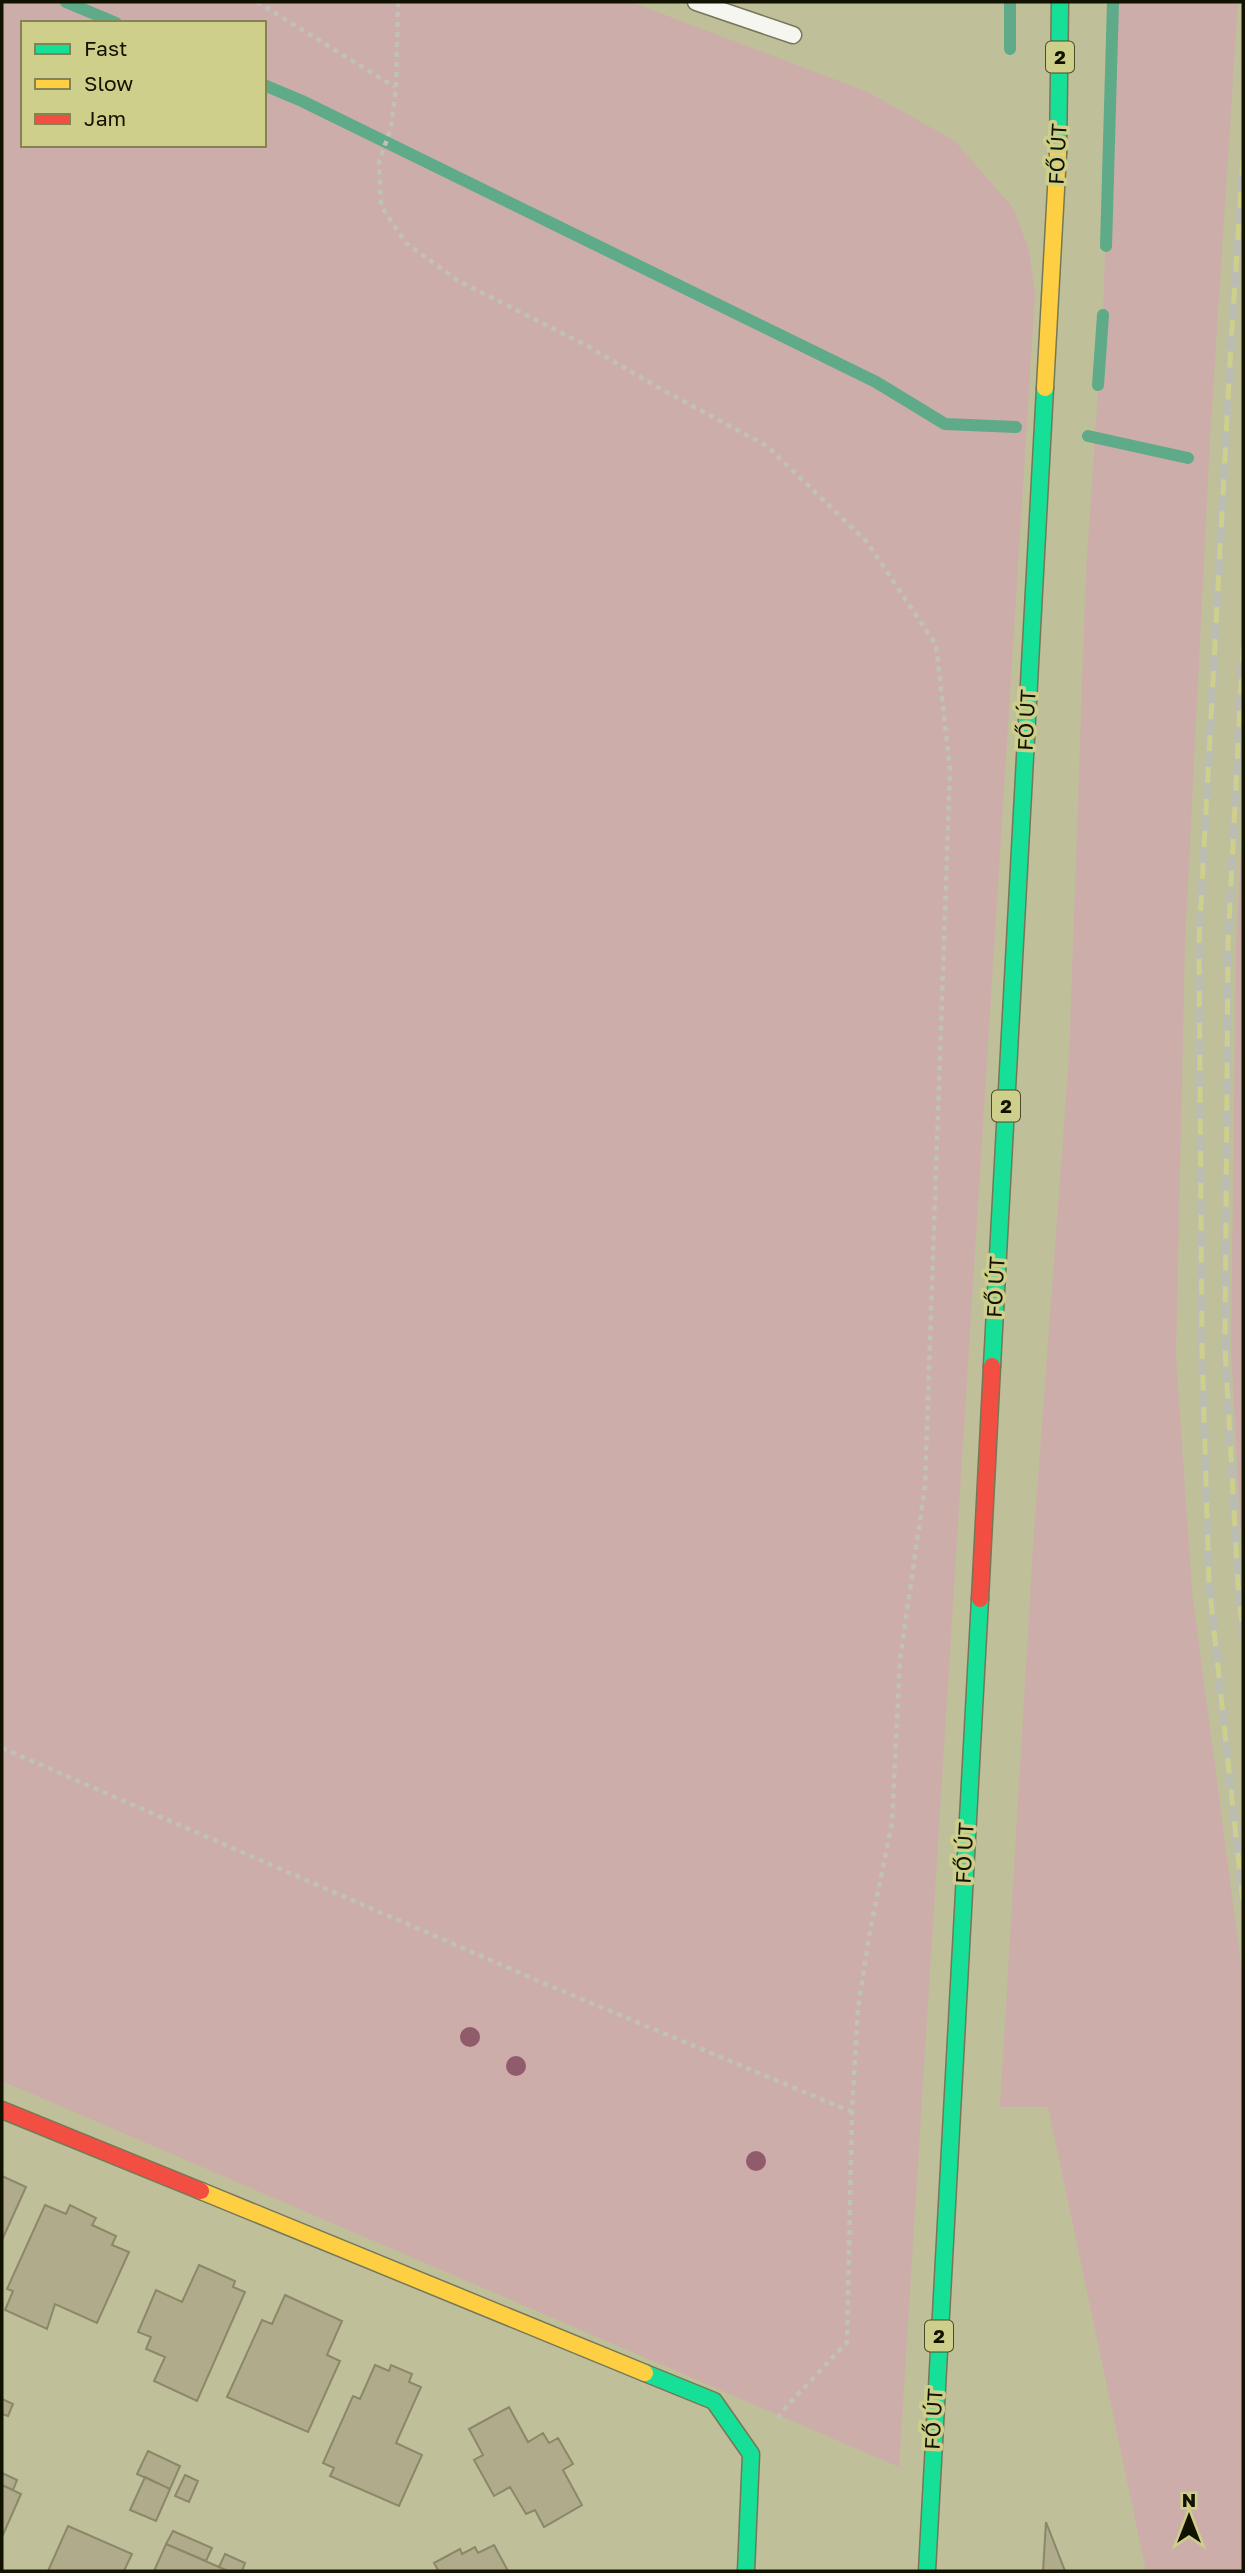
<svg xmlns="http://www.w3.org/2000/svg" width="1245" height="2573" font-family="'Golos Text',sans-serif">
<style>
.green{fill:#ccadaa;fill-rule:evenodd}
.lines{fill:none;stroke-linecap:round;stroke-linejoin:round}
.stream{stroke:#5faa88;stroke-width:12}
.building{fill:#b0ab8a;stroke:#8b8769;stroke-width:2}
.lane-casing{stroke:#767757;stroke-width:19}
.fast-casing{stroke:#767757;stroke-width:19}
.slow-casing{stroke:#767757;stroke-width:19}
.jam-casing{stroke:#767757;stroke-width:19}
.path{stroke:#c1c1b7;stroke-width:4.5;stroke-dasharray:5 5;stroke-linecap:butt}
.lane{stroke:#f5f6f0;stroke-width:16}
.fast{stroke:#16e098;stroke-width:16}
.slow{stroke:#ffcf43;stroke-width:16}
.jam{stroke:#f24e42;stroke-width:16}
.rail-casing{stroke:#bcbdb2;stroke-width:8}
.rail{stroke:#cecf8a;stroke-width:5;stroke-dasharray:16;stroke-linecap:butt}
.tree{fill:#905c6b}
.labels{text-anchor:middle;stroke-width:7;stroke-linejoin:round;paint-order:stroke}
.shield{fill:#cecf8a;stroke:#4a4b29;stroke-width:2}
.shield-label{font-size:19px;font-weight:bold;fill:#121200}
.street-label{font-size:21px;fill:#121200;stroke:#cecf8a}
</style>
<rect width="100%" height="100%" fill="#bfc099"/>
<path class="green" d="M 2,2 L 631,2 L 868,92 L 955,141 L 1014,209 L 1029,250 L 1035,294 L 899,2467 L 2,2081 ZM 23,23 L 264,23 L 264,145 L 23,145 Z
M 1113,2 L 1238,2 L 1210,439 L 1185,945 L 1176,1356 L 1192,1591 L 1243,1979 L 1243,2571 L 1146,2571 L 1048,2107 L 1000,2107 L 1033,1546 L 1069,1057 L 1086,572 L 1103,315 Z
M 1243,815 L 1243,1577 L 1231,1347 L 1236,944 Z"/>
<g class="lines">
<path class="stream" d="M 66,2 L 116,23
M 1010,2 L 1010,49
M 264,85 L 302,101 L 876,382 L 945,424 L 1016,427
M 1106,246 L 1113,2
M 1098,385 L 1103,315
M 1088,436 L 1188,458"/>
</g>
<path class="building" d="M 2,2176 L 26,2187 L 2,2240 Z
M 45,2205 L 66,2214 L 70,2205 L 96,2218 L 92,2225 L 116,2236 L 112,2245 L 129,2252 L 97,2323 L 55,2304 L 47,2329 L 5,2310 L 13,2291 L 7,2289 Z
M 199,2265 L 235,2281 L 233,2287 L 245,2292 L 197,2401 L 154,2381 L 165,2357 L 146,2349 L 151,2337 L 138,2332 L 156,2290 L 182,2302 Z
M 285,2295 L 342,2321 L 327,2355 L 340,2361 L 308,2432 L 227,2397 L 262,2320 L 272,2324 Z
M 375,2365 L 389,2371 L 391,2365 L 412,2374 L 409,2382 L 421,2387 L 396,2443 L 422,2455 L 399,2506 L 330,2476 L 334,2468 L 323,2463 L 353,2396 L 360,2399 Z
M 2,2399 L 13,2404 L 8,2416 L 2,2414 Z
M 509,2407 L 528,2442 L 543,2433 L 549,2443 L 558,2438 L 573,2464 L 563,2470 L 582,2505 L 544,2527 L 535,2510 L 526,2514 L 510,2487 L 494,2496 L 474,2460 L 483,2455 L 469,2429 Z
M 148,2451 L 180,2466 L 170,2489 L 137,2474 Z
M 2,2473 L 17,2480 L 13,2490 L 2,2485 Z
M 185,2475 L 198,2481 L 189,2502 L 175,2496 Z
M 145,2477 L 170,2489 L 156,2521 L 130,2510 Z
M 2,2485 L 21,2494 L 2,2537 Z
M 1046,2522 L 1065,2571 L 1043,2571 Z
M 68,2526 L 132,2554 L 124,2571 L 48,2571 Z
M 173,2531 L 212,2548 L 206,2561 L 166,2544 Z
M 166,2544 L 219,2567 L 228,2571 L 154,2571 Z
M 494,2545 L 508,2571 L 435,2571 L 438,2570 L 434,2563 L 460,2549 L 462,2554 L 475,2547 L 478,2553 Z
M 225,2554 L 245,2563 L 242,2571 L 228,2571 L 219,2567 Z"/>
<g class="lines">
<g class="lane-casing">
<path id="lane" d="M 696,2 L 793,35"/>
</g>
<g class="fast-casing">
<path id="fast" d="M 1058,153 L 1060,2
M 992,1366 L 1045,388
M 645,2373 L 714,2401 L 751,2454 L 746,2571
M 927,2571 L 980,1599"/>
</g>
<g class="slow-casing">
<path id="slow" d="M 1045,388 L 1058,153
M 201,2191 L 645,2373"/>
</g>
<g class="jam-casing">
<path id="jam" d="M 980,1599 L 992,1366
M 2,2110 L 201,2191"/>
</g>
<path class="path" d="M 257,2 L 395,87
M 398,2 L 396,88 L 391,128 L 379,162 L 381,206 L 406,243 L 457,280 L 584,344 L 659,388 L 767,446 L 867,542 L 936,645 L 950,769 L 925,1486 L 900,1660 L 892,1823 L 870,1931 L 858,2008 L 852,2112 L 847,2342 L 787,2406 L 776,2420
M 2,1748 L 541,1982 L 852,2112"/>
<use href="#lane" class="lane"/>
<use href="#fast" class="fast"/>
<use href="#slow" class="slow"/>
<use href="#jam" class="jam"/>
<g class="rail-casing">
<path id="rail" d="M 1243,160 L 1231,344 L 1199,942 L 1202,1349 L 1209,1583 L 1243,1902
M 1243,647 L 1228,943 L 1225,1347 L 1238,1584 L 1243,1635"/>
</g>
<use href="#rail" class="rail"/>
</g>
<g class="tree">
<circle cx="470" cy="2037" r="10"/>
<circle cx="516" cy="2066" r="10"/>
<circle cx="756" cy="2161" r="10"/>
</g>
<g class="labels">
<g class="shield">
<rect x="1046" y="41.5" width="28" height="31" rx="5"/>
<rect x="992" y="1090.5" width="28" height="31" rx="5"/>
<rect x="925" y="2320.5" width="28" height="31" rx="5"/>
</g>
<g class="shield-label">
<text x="1060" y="64">2</text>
<text x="1006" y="1113">2</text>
<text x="939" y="2343">2</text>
</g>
<g class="street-label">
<text transform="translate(1058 154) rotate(-87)" y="7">FŐ ÚT</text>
<text transform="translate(1027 720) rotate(-87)" y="7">FŐ ÚT</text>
<text transform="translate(996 1287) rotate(-87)" y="7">FŐ ÚT</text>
<text transform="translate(965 1853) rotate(-87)" y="7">FŐ ÚT</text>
<text transform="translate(934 2419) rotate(-87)" y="7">FŐ ÚT</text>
</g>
</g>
<rect width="1245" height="2573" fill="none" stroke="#121200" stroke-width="7"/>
<rect x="21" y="21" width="245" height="126" fill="#cecf8a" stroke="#838353" stroke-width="2"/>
<rect x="35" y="44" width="35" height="10" fill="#16e098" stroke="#838353" stroke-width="2"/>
<text x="84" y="56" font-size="21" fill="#121200">Fast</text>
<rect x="35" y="79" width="35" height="10" fill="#ffcf43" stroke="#838353" stroke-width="2"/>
<text x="84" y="91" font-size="21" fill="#121200">Slow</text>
<rect x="35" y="114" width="35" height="10" fill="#f24e42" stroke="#838353" stroke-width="2"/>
<text x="84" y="126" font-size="21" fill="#121200">Jam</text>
<g transform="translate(1189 2517)" stroke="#cecf8a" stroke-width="5" paint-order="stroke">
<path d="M0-5L12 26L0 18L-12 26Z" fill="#121200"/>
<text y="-10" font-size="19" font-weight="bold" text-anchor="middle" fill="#121200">N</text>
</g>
</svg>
